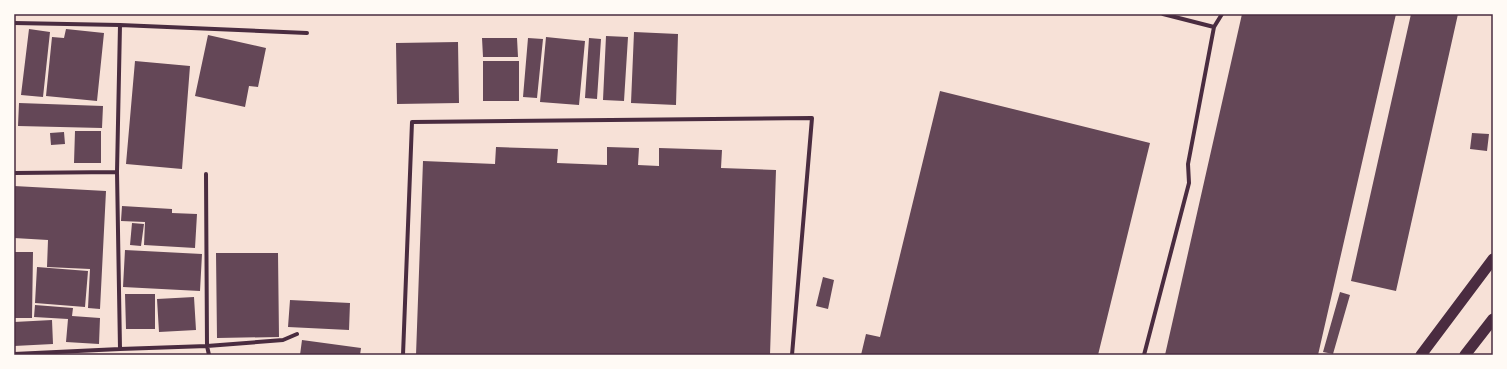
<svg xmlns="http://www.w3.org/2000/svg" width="1507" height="369" font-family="Karla,sans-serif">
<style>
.building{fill:#644757}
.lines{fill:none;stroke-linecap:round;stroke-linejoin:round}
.minor{stroke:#4a2c40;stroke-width:4}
.trunk{stroke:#4a2c40;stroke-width:11}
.neatline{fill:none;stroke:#4a2c40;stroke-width:1.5}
</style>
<rect width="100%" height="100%" fill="#f7e1d7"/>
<path class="building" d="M 1242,14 L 1396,14 L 1318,355 L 1165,355 Z
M 1411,14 L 1458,14 L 1396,291 L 1351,281 Z
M 29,29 L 50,32 L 43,97 L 21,95 Z
M 66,29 L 104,33 L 97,101 L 46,96 L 52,37 L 64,38 Z
M 634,32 L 678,34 L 676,105 L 631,103 Z
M 208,35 L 266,48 L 258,87 L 249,86 L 245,107 L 195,96 Z
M 606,36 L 628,37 L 624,101 L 603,100 Z
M 546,37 L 585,41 L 579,105 L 540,102 Z
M 482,38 L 517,38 L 518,57 L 483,57 Z
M 528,38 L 543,39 L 537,98 L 523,97 Z
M 589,38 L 601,39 L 597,99 L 585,98 Z
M 458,42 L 459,103 L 397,104 L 396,43 Z
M 135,61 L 190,66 L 182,169 L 126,164 Z
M 483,61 L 519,61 L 519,101 L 483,101 Z
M 940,91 L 1150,143 L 1098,355 L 861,355 L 866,334 L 880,337 Z
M 19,103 L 103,106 L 102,128 L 18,126 Z
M 75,131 L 101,131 L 101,163 L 74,163 Z
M 64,132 L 65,144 L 51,145 L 50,133 Z
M 1472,133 L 1489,134 L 1487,151 L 1470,149 Z
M 496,147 L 558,149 L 557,163 L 607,165 L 607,147 L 639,148 L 638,165 L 659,166 L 659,148 L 722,150 L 721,168 L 776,170 L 770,355 L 416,355 L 423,161 L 495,164 Z
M 14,186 L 106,191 L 100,309 L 88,308 L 90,269 L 47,267 L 48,240 L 14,238 Z
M 122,206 L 172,209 L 172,213 L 197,214 L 195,248 L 144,245 L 145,222 L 121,221 Z
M 132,223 L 144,224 L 141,246 L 130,245 Z
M 125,250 L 202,254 L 200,291 L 123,287 Z
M 14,252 L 33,252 L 32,318 L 14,318 Z
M 216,253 L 278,253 L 279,337 L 217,338 Z
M 37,267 L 88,271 L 85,307 L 35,303 Z
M 823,277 L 834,280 L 828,309 L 816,306 Z
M 1340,292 L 1350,295 L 1333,354 L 1323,352 Z
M 125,294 L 155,294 L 155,329 L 126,329 Z
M 194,297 L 196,330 L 159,332 L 157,299 Z
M 290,300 L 350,303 L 349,330 L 288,327 Z
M 35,305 L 73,308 L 72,316 L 100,318 L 99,344 L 66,342 L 68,319 L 34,317 Z
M 52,320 L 53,344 L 14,346 L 14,322 Z
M 302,340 L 361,348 L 360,355 L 300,355 Z"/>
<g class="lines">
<path class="minor" d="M 1163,14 L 1214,27
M 14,23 L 120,25 L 307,33
M 120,25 L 117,172 L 120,349 L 207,346 L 283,340 L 297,334
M 14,173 L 117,172
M 206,174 L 207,346 L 209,355
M 14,354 L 120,349
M 403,355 L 412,122 L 812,118 L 792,355
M 1144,355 L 1189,183 L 1188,164 L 1214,27 L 1222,14"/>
<path class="trunk" d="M 1421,355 L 1493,259
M 1465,355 L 1493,319"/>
</g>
<rect width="1507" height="369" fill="none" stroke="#fffaf5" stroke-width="30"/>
<rect x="15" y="15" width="1477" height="339" class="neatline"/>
</svg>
